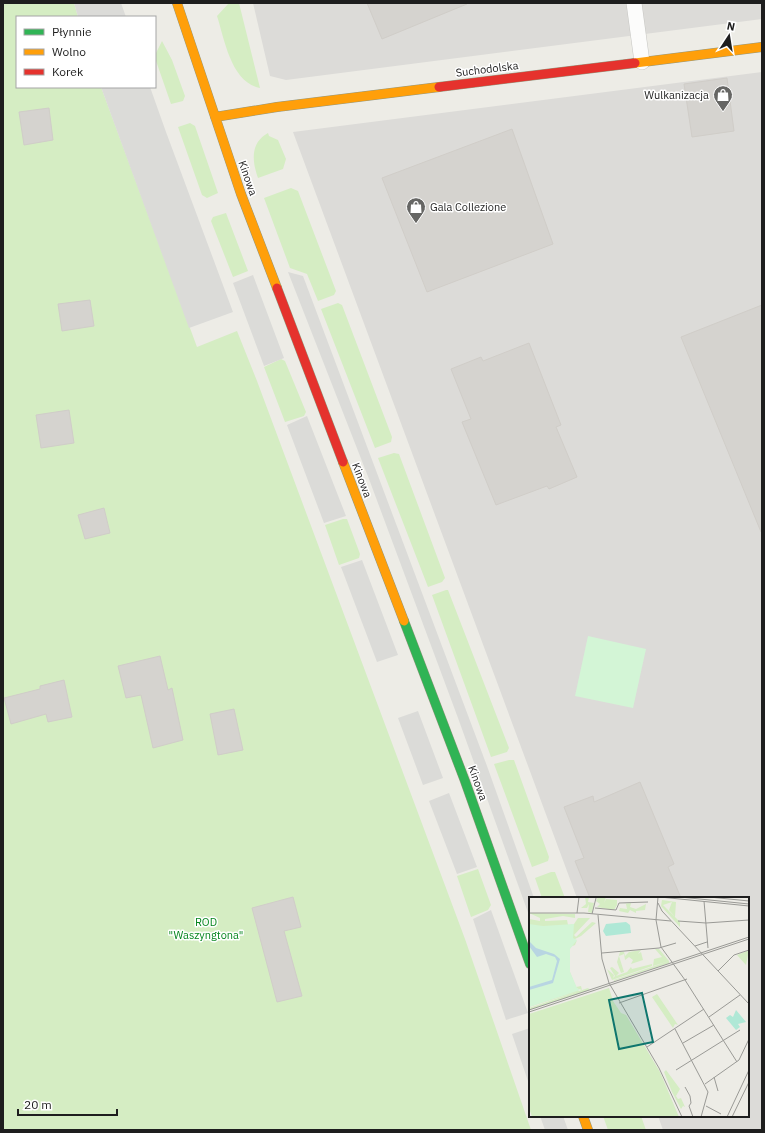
<svg xmlns="http://www.w3.org/2000/svg" width="765" height="1133" font-family="'IBM Plex Sans',sans-serif">
<style>
.residential{fill:#dcdbd8}
.grass{fill:#d5edc3}
.park{fill:#d3f5d6}
.parking{fill:#dbdbd8}
.building{fill:#d5d3cf;stroke:#d0cdc8}
.lines{fill:none;stroke-linecap:round;stroke-linejoin:round}
.lane-casing{stroke:#c5c5c2;stroke-width:16}
.fast-casing{stroke:#93977e;stroke-width:10}
.slow-casing{stroke:#93977e;stroke-width:10}
.jam-casing{stroke:#93977e;stroke-width:10}
.lane{stroke:#fcfcfb;stroke-width:15}
.fast{stroke:#30b455;stroke-width:9}
.slow{stroke:#ff9f0a;stroke-width:9}
.jam{stroke:#e5322d;stroke-width:9}
.labels{text-anchor:middle;stroke-width:3;stroke-linejoin:round;paint-order:stroke}
.street-label{font-size:11px;fill:#1e1e1e;stroke:#fff}
.poi-label{font-size:11px;fill:#1e1e1e;stroke:#fff;text-anchor:end}
.park-label{font-size:11px;fill:#04851d;stroke:#fff}
.inset-road{fill:none;stroke:#9a9a96;stroke-width:1}
.view{fill:#0f766e;fill-opacity:0.15;stroke:#0f766e;stroke-width:2}
.inset-edge{fill:none;stroke:#1e1e1e;stroke-width:2}
</style>
<rect width="100%" height="100%" fill="#edece6"/>
<path class="residential" d="M 253,3 L 762,3 L 762,19 L 286,80 L 270,76 Z
M 762,72 L 762,1130 L 663,1130 L 658,1116 L 748,1116 L 748,898 L 577,898 L 293,132 Z"/>
<path class="grass" d="M 3,3 L 74,3 L 78,17 L 17,17 L 17,87 L 101,87 L 197,347 L 237,331 L 257,381 L 465,939 L 531,1130 L 3,1130 Z
M 229,3 L 239,3 L 260,88 C 231,82 225,41 217,16 Z
M 162,41 L 172,60 L 185,96 L 183,101 L 171,104 L 155,58 L 155,55 Z
M 190,123 L 195,126 L 218,193 L 207,198 L 202,195 L 178,127 Z
M 268,133 L 269,136 L 278,140 L 286,159 L 283,169 L 258,178 C 252,161 250,143 268,133 Z
M 291,188 L 298,191 L 336,291 L 334,295 L 318,301 L 307,274 L 290,268 L 264,198 Z
M 226,213 L 248,271 L 233,277 L 211,221 L 213,217 Z
M 338,303 L 342,305 L 392,437 L 391,442 L 375,448 L 321,309 Z
M 281,359 L 285,361 L 306,412 L 304,416 L 285,422 L 264,367 Z
M 394,453 L 399,454 L 445,578 L 442,582 L 428,587 L 378,458 Z
M 343,519 L 347,519 L 360,554 L 359,558 L 339,565 L 325,525 Z
M 446,590 L 448,590 L 509,748 L 507,752 L 491,757 L 432,595 Z
M 509,760 L 514,760 L 549,857 L 548,861 L 532,867 L 494,764 Z
M 478,869 L 491,905 L 488,910 L 471,917 L 457,876 Z
M 551,872 L 555,872 L 565,898 L 542,898 L 535,878 Z
M 603,1116 L 641,1116 L 646,1130 L 608,1130 Z"/>
<path class="park" d="M 588,636 L 646,649 L 633,708 L 575,696 Z"/>
<path class="parking" d="M 74,3 L 121,3 L 126,17 L 78,17 Z
M 101,87 L 150,87 L 166,132 L 233,312 L 189,328 Z
M 288,272 L 303,276 L 487,766 L 534,898 L 530,898 L 530,918 L 458,718 L 369,479 Z
M 253,275 L 284,358 L 264,366 L 233,283 Z
M 307,416 L 346,516 L 324,523 L 287,425 Z
M 362,560 L 398,655 L 377,662 L 341,567 Z
M 418,711 L 443,778 L 423,785 L 398,718 Z
M 449,793 L 477,867 L 457,874 L 429,801 Z
M 491,910 L 528,1013 L 506,1020 L 473,919 Z
M 530,1028 L 530,1087 L 512,1034 Z
M 540,1116 L 563,1116 L 568,1130 L 545,1130 Z"/>
<path class="building" d="M 367,3 L 467,3 L 467,4 L 382,39 Z
M 727,78 L 734,131 L 692,137 L 684,84 Z
M 49,108 L 53,140 L 24,145 L 19,112 Z
M 512,129 L 553,244 L 427,292 L 382,178 Z
M 90,300 L 94,326 L 62,331 L 58,304 Z
M 762,305 L 762,532 L 761,532 L 681,337 Z
M 529,343 L 561,425 L 556,427 L 577,477 L 549,489 L 547,486 L 496,505 L 462,422 L 471,419 L 451,369 L 481,357 L 483,361 Z
M 69,410 L 74,443 L 41,448 L 36,415 Z
M 104,508 L 110,533 L 85,539 L 78,515 Z
M 160,656 L 168,690 L 172,688 L 183,740 L 153,748 L 141,695 L 126,698 L 118,666 Z
M 64,680 L 72,717 L 48,722 L 46,714 L 11,724 L 4,698 L 40,689 L 40,686 Z
M 234,709 L 243,750 L 218,755 L 210,714 Z
M 640,782 L 674,864 L 668,867 L 681,898 L 590,898 L 575,861 L 584,858 L 564,807 L 593,796 L 594,802 Z
M 293,897 L 301,927 L 284,931 L 302,996 L 277,1002 L 252,908 Z"/>
<g class="lines">
<g class="lane-casing">
<path id="lane" d="M 634,3 L 642,62"/>
</g>
<g class="fast-casing">
<path id="fast" d="M 404,621 L 465,781 L 530,964"/>
</g>
<g class="slow-casing">
<path id="slow" d="M 177,3 L 241,194 L 277,288
M 635,63 L 762,47
M 215,117 L 277,107 L 439,87
M 343,462 L 404,621
M 583,1116 L 588,1130"/>
</g>
<g class="jam-casing">
<path id="jam" d="M 439,87 L 635,63
M 277,288 L 343,462"/>
</g>
<use href="#lane" class="lane"/>
<use href="#fast" class="fast"/>
<use href="#slow" class="slow"/>
<use href="#jam" class="jam"/>
</g>
<defs>
<g id="shop-pin" transform="scale(1)"><path d="M0 17L-7.5 6A9.5 9.5 0 1 1 7.5 6Z" fill="#666664" stroke="#fff"/><path d="M-5-2.5h2.3a2.7 3.5 0 0 1 5.4 0H5L5.5 6h-11ZM-1.5-2.5h3a1.5 2.3 0 0 0-3 0Z" fill="#fff"/></g>
</defs>
<g fill-rule="evenodd">
<use href="#shop-pin" x="723" y="95"/>
<use href="#shop-pin" x="416" y="207"/>
</g>
<g class="labels">
<g class="street-label">
<text transform="translate(487 69) rotate(-7)" y="4">Suchodolska</text>
<text transform="translate(248 178) rotate(71)" y="4">Kinowa</text>
<text transform="translate(362 480) rotate(69)" y="4">Kinowa</text>
<text transform="translate(478 783) rotate(70)" y="4">Kinowa</text>
</g>
<g class="poi-label">
<text x="709" y="99">Wulkanizacja</text>
<text x="430" y="211" text-anchor="start">Gala Collezione</text>
</g>
<g class="park-label">
<text x="206" y="926">ROD<tspan x="206" dy="13">"Waszyngtona"</tspan></text>
</g>
</g>
<g transform="translate(529 897)">
<rect width="220" height="220" fill="#edece6"/>
<path d="M 56,0 L 60,0 L 59,5 L 65,6 L 63,16 L 59,15 L 60,7 L 58,11 L 52,11 L 57,7 ZM 69,0 L 77,0 L 75,6 L 77,2 L 88,3 L 88,8 L 85,13 L 68,10 L 71,7 L 67,4 ZM 133,3 L 147,5 L 146,20 L 140,13 L 143,5 L 134,8 L 151,25 L 151,30 L 132,9 ZM 102,6 L 101,10 L 107,12 L 117,7 L 116,13 L 107,14 L 107,16 L 101,13 L 99,16 L 90,14 L 91,11 L 98,12 L 97,7 L 93,7 ZM 0,16 L 46,17 L 46,21 L 34,19 L 16,22 L 16,24 L 38,23 L 39,28 L 45,27 L 49,21 L 61,21 L 45,38 L 47,40 L 63,25 L 67,26 L 52,39 L 44,43 L 36,53 L 48,43 L 46,48 L 41,50 L 41,75 L 47,90 L 52,89 L 53,93 L 47,91 L 34,82 L 50,94 L 0,110 L 0,22 L 11,24 L 11,21 ZM 126,52 L 130,52 L 140,64 L 124,69 L 125,62 L 133,60 ZM 112,53 L 109,57 L 112,55 L 114,63 L 102,67 L 104,63 L 100,60 L 96,63 L 95,57 L 90,59 L 95,75 L 92,76 L 88,65 L 91,55 L 95,55 L 96,59 L 100,55 ZM 220,53 L 220,71 L 219,58 L 217,68 L 208,58 ZM 140,64 L 140,66 L 85,84 L 85,83 ZM 123,67 L 123,69 L 83,83 L 78,72 L 85,78 L 84,81 L 86,79 L 81,71 L 83,70 L 90,76 L 87,79 L 98,75 L 102,70 L 103,72 ZM 59,91 L 61,93 L 0,113 L 0,111 ZM 80,91 L 84,104 L 92,116 L 97,118 L 131,175 L 150,220 L 3,220 L 0,211 L 0,117 ZM 128,97 L 149,128 L 146,127 L 144,131 L 123,100 ZM 137,173 L 151,192 L 147,199 L 149,202 L 152,201 L 156,210 L 154,209 L 152,212 L 143,195 L 135,175 Z" fill="#d5edc3"/>
<path d="M 0,27 L 14,29 L 45,27 L 44,41 L 48,43 L 41,52 L 41,75 L 48,91 L 51,93 L 0,110 Z" fill="#d3f5d6"/>
<path d="M 97,25 L 101,28 L 102,36 L 77,39 L 74,34 L 77,27 ZM 207,113 L 217,125 L 209,127 L 211,130 L 207,133 L 197,121 L 201,118 L 204,120 Z" fill="#afe8d6"/>
<path d="M 0,44 L 7,51 L 25,57 L 31,62 L 24,86 L 0,93 L 0,90 L 23,83 L 28,64 L 26,60 L 17,57 L 8,60 L 0,49 Z" fill="#b8d5e2"/>
<path class="inset-road" d="M 129,0 L 127,23 L 132,50 L 156,83 L 208,165M 131,0 L 220,9M 151,0 L 220,7M 180,0 L 220,4M 175,4 L 179,51M 129,6 L 133,14 L 220,107M 66,11 L 87,13 L 90,6 L 119,5M 0,16 L 55,16 L 142,24M 48,16 L 50,0M 63,17 L 67,1M 69,18 L 73,62 L 80,86 L 130,171 L 153,220M 149,24 L 177,26 L 220,23M 166,49 L 178,45M 73,56 L 130,51 L 147,46M 189,74 L 205,58 L 220,53M 90,106 L 158,82M 0,113 L 220,40M 0,115 L 220,42M 180,120 L 211,98M 146,132 L 179,195 L 172,220M 154,146 L 185,128M 118,150 L 175,112M 147,173 L 211,133M 185,180 L 189,194M 176,187 L 210,163 L 220,142M 156,190 L 161,199 L 162,206 L 160,209 L 164,220M 177,209 L 192,217M 198,220 L 220,173M 203,220 L 220,185"/>
<path class="view" d="M 113,96 L 124,145 L 90,152 L 80,103 Z"/>
<rect width="220" height="220" class="inset-edge"/>
</g>
<rect width="765" height="1133" fill="none" stroke="#1e1e1e" stroke-width="8"/>
<rect x="16" y="16" width="140" height="72" fill="#ffffff" stroke="#a5a5a5"/>
<rect x="24" y="29" width="20" height="6" fill="#30b455" stroke="#a5a5a5"/>
<text x="52" y="36" font-size="12" fill="#1e1e1e">Płynnie</text>
<rect x="24" y="49" width="20" height="6" fill="#ff9f0a" stroke="#a5a5a5"/>
<text x="52" y="56" font-size="12" fill="#1e1e1e">Wolno</text>
<rect x="24" y="69" width="20" height="6" fill="#e5322d" stroke="#a5a5a5"/>
<text x="52" y="76" font-size="12" fill="#1e1e1e">Korek</text>
<g transform="translate(729 36) rotate(12)" stroke="#ffffff" stroke-width="3" paint-order="stroke">
<path d="M0-3L7 15L0 10L-7 15Z" fill="#1e1e1e"/>
<text y="-6" font-size="11" font-weight="bold" text-anchor="middle" fill="#1e1e1e">N</text>
</g>
<path d="M18 1109v6h99v-6" fill="none" stroke="#1e1e1e" stroke-width="2"/>
<text x="24" y="1109" font-size="12" fill="#1e1e1e" stroke="#ffffff" stroke-width="3" paint-order="stroke">20 m</text>
</svg>
